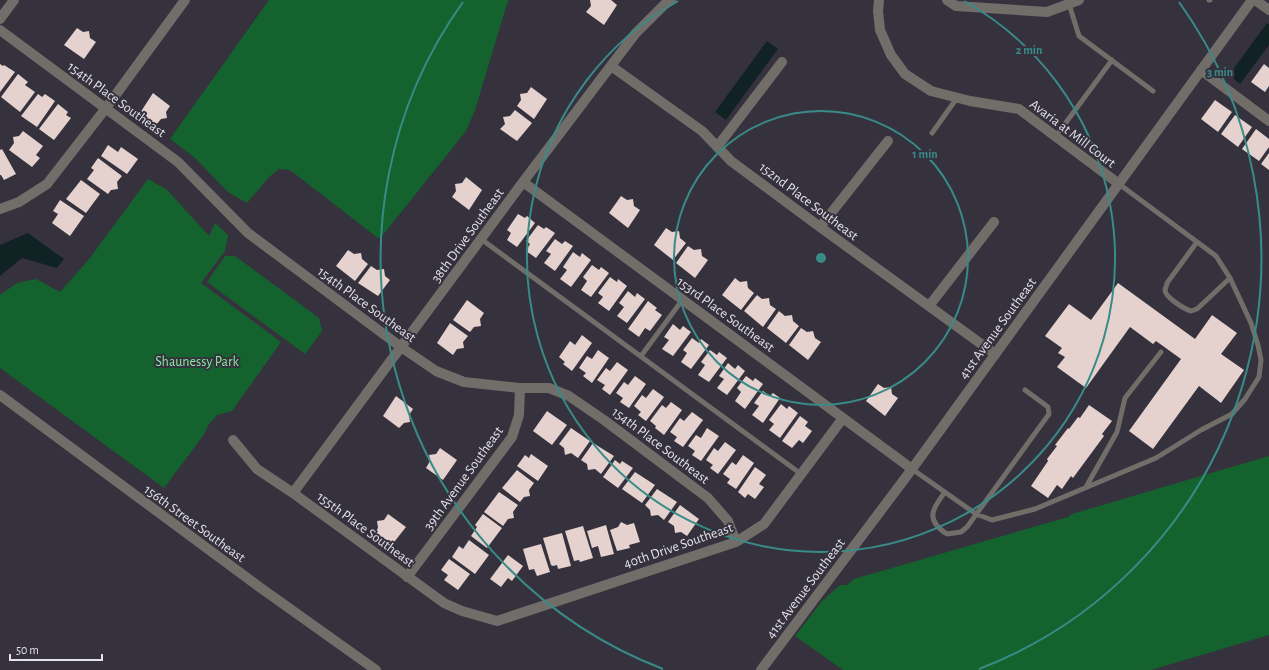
<svg xmlns="http://www.w3.org/2000/svg" width="1269" height="670" font-family="'Alegreya Sans',sans-serif">
<style>
.green{fill:#14632e}
.water{fill:#112225}
.building{fill:#e5d2ce}
.lines{fill:none;stroke-linecap:round;stroke-linejoin:round}
.service{stroke:#716d68;stroke-width:5}
.minor{stroke:#716d68;stroke-width:10}
.tertiary{stroke:#716d68;stroke-width:10}
.ring{fill:none;stroke:#398b87;stroke-width:2}
.labels{text-anchor:middle;stroke-width:4;stroke-linejoin:round;paint-order:stroke}
.street-label{font-size:14px;fill:#e3e1e9;stroke:#35323e}
.park-label{font-size:14px;fill:#84ec9b;stroke:#35323e}
.centre{fill:#398b87;stroke:#35323e;stroke-width:2}
.ring-label{font-size:12px;text-anchor:middle;font-weight:bold;fill:#398b87;stroke:#35323e;stroke-width:4;stroke-linejoin:round;paint-order:stroke}
</style>
<rect width="100%" height="100%" fill="#35323e"/>
<path class="green" d="M 269,0 L 509,0 L 506,7 L 475,110 L 466,131 L 382,236 L 378,238 L 290,170 L 279,169 L 269,177 L 247,203 L 228,192 L 194,157 L 170,139 Z
M 148,179 L 167,190 L 209,236 L 215,223 L 228,235 L 225,251 L 201,283 L 281,342 L 232,411 L 217,415 L 209,424 L 203,436 L 164,488 L 0,368 L 0,295 L 17,283 L 36,279 L 60,292 L 90,258 Z
M 225,256 L 235,256 L 319,318 L 322,331 L 305,354 L 207,282 Z
M 1269,456 L 1269,635 L 1151,670 L 843,670 L 795,636 L 822,601 L 840,585 L 847,585 L 854,579 L 1068,517 L 1072,514 Z"/>
<path class="water" d="M 1267,23 L 1269,24 L 1269,45 L 1240,84 L 1229,75 Z
M 767,41 L 778,49 L 726,120 L 715,112 Z
M 28,233 L 64,259 L 57,268 L 22,258 L 0,276 L 0,245 Z"/>
<path class="building" d="M 590,0 L 611,0 L 617,5 L 604,25 L 586,12 L 591,6 Z
M 77,28 L 83,32 L 89,31 L 90,38 L 96,42 L 84,59 L 64,45 Z
M 0,64 L 3,66 L 4,65 L 15,72 L 0,92 Z
M 1264,64 L 1269,68 L 1269,86 L 1265,92 L 1251,82 Z
M 18,74 L 28,82 L 25,85 L 35,92 L 20,112 L 1,97 Z
M 531,87 L 547,99 L 534,119 L 517,106 L 521,100 L 520,94 L 527,93 Z
M 153,93 L 170,106 L 166,112 L 167,118 L 161,119 L 156,125 L 140,113 Z
M 38,94 L 42,97 L 45,94 L 55,101 L 37,127 L 21,116 Z
M 1215,100 L 1232,112 L 1218,132 L 1201,119 Z
M 58,104 L 68,112 L 66,115 L 71,118 L 54,140 L 39,129 Z
M 515,110 L 532,123 L 517,141 L 500,129 L 505,124 L 503,117 L 510,116 Z
M 1235,115 L 1252,127 L 1238,147 L 1221,134 Z
M 1256,129 L 1269,139 L 1269,147 L 1259,161 L 1242,149 Z
M 23,131 L 43,146 L 36,155 L 40,158 L 32,167 L 9,150 L 14,143 L 13,137 L 19,136 Z
M 108,145 L 118,152 L 121,147 L 138,159 L 127,174 L 101,156 Z
M 2,149 L 16,174 L 4,180 L 1,175 L 0,175 L 0,150 Z
M 1269,153 L 1269,170 L 1261,164 Z
M 98,158 L 122,176 L 117,182 L 118,189 L 111,190 L 108,194 L 87,179 L 94,170 L 91,168 Z
M 466,177 L 482,190 L 469,210 L 452,197 L 456,191 L 455,184 L 462,183 Z
M 81,180 L 100,194 L 86,213 L 66,199 Z
M 621,196 L 627,200 L 633,199 L 634,206 L 640,210 L 628,228 L 609,213 Z
M 60,200 L 84,216 L 70,236 L 52,223 L 58,214 L 53,211 Z
M 518,214 L 525,218 L 527,216 L 535,223 L 517,247 L 507,240 L 511,233 L 507,230 Z
M 538,225 L 544,229 L 546,227 L 555,233 L 536,258 L 526,251 L 530,244 L 526,241 Z
M 666,228 L 672,232 L 679,231 L 680,238 L 686,243 L 673,260 L 654,245 Z
M 555,239 L 562,244 L 565,241 L 573,246 L 555,271 L 544,263 L 551,254 L 546,251 Z
M 688,246 L 694,250 L 701,249 L 702,256 L 708,260 L 695,278 L 676,263 Z
M 348,250 L 354,254 L 361,253 L 362,259 L 368,264 L 355,281 L 336,266 Z
M 573,252 L 580,257 L 582,253 L 591,260 L 571,287 L 560,279 L 567,270 L 563,267 Z
M 592,265 L 599,270 L 601,267 L 609,273 L 591,297 L 581,290 L 587,281 L 583,277 Z
M 371,266 L 377,270 L 384,269 L 385,276 L 390,280 L 378,296 L 358,283 Z
M 610,277 L 617,282 L 618,279 L 627,286 L 609,311 L 598,303 L 603,297 L 598,293 Z
M 735,278 L 740,282 L 747,281 L 748,288 L 754,293 L 741,310 L 722,295 Z
M 1118,283 L 1195,339 L 1212,315 L 1237,333 L 1221,354 L 1244,370 L 1221,403 L 1199,386 L 1153,449 L 1129,431 L 1181,359 L 1156,341 L 1153,344 L 1130,327 L 1086,388 L 1057,367 L 1065,357 L 1058,353 L 1062,348 L 1045,336 L 1069,304 L 1091,320 Z
M 628,291 L 635,297 L 637,293 L 645,299 L 627,323 L 617,316 L 624,307 L 619,303 Z
M 757,295 L 762,299 L 769,298 L 770,305 L 776,309 L 763,327 L 744,311 Z
M 467,300 L 484,313 L 480,319 L 481,326 L 474,327 L 470,332 L 453,320 Z
M 648,301 L 657,308 L 655,310 L 662,315 L 650,331 L 645,328 L 639,337 L 628,329 Z
M 779,311 L 785,316 L 792,315 L 793,321 L 799,326 L 786,343 L 767,328 Z
M 450,323 L 468,336 L 463,342 L 464,348 L 457,349 L 453,355 L 437,343 Z
M 673,324 L 680,330 L 683,326 L 691,332 L 673,356 L 662,349 L 669,340 L 664,337 Z
M 801,328 L 807,332 L 813,331 L 815,338 L 821,342 L 808,360 L 789,345 Z
M 582,335 L 592,343 L 572,371 L 563,364 L 565,362 L 559,357 L 570,341 L 575,345 Z
M 692,338 L 699,343 L 701,339 L 709,345 L 691,369 L 681,362 L 687,353 L 683,350 Z
M 598,350 L 609,358 L 592,383 L 583,376 L 586,373 L 579,368 L 587,356 L 592,359 Z
M 710,350 L 717,355 L 719,352 L 727,358 L 709,382 L 698,375 L 705,365 L 701,362 Z
M 617,362 L 628,370 L 610,395 L 602,389 L 605,385 L 597,380 L 606,368 L 610,371 Z
M 728,363 L 735,369 L 738,365 L 745,371 L 727,395 L 717,388 L 724,379 L 719,376 Z
M 635,376 L 646,384 L 629,408 L 620,402 L 623,398 L 616,393 L 624,382 L 628,385 Z
M 746,376 L 753,381 L 755,378 L 763,384 L 745,409 L 735,401 L 741,392 L 737,388 Z
M 878,384 L 884,388 L 891,387 L 892,394 L 898,398 L 885,416 L 866,401 Z
M 653,389 L 664,397 L 646,421 L 638,415 L 641,412 L 634,406 L 642,395 L 646,398 Z
M 763,391 L 770,396 L 773,393 L 780,398 L 763,423 L 752,415 L 759,406 L 754,403 Z
M 396,396 L 413,409 L 409,415 L 410,422 L 404,423 L 399,428 L 383,416 Z
M 671,402 L 682,410 L 664,435 L 655,428 L 656,426 L 650,421 L 662,405 L 666,408 Z
M 781,404 L 787,409 L 789,406 L 798,413 L 780,438 L 769,430 L 774,424 L 769,420 Z
M 1089,405 L 1112,421 L 1102,434 L 1104,436 L 1073,478 L 1071,476 L 1062,489 L 1057,485 L 1048,498 L 1031,486 L 1048,461 L 1047,459 L 1057,446 L 1055,445 L 1068,428 L 1069,429 L 1078,417 L 1080,418 Z
M 547,411 L 567,425 L 552,445 L 533,431 Z
M 692,412 L 703,420 L 683,447 L 674,441 L 677,437 L 670,432 L 680,418 L 684,421 Z
M 800,416 L 808,422 L 805,426 L 812,431 L 803,443 L 799,440 L 792,448 L 782,441 Z
M 571,428 L 590,441 L 578,458 L 571,453 L 565,455 L 564,448 L 559,444 Z
M 707,428 L 719,436 L 701,461 L 692,455 L 695,451 L 688,446 L 696,435 L 701,438 Z
M 725,442 L 736,450 L 718,474 L 710,468 L 713,465 L 706,460 L 714,448 L 718,451 Z
M 593,443 L 614,456 L 601,474 L 595,469 L 588,470 L 587,464 L 581,460 Z
M 440,448 L 457,460 L 443,480 L 426,468 L 430,461 L 429,455 L 436,454 Z
M 531,454 L 548,466 L 538,481 L 517,466 L 525,455 L 529,458 Z
M 743,455 L 754,463 L 736,489 L 727,483 L 730,479 L 723,474 L 732,462 L 736,465 Z
M 615,460 L 620,464 L 622,461 L 633,468 L 618,488 L 603,477 Z
M 755,467 L 766,475 L 759,484 L 764,487 L 755,499 L 748,494 L 745,498 L 738,492 Z
M 517,470 L 534,483 L 529,490 L 530,496 L 524,497 L 520,502 L 502,488 Z
M 635,472 L 655,485 L 642,503 L 622,489 Z
M 657,489 L 677,502 L 664,520 L 658,515 L 651,516 L 650,510 L 645,505 Z
M 499,492 L 518,505 L 513,512 L 514,518 L 508,519 L 503,526 L 484,512 Z
M 680,505 L 699,519 L 687,536 L 681,532 L 675,533 L 674,526 L 668,522 Z
M 388,514 L 406,527 L 391,546 L 374,534 L 378,528 L 377,521 L 384,520 Z
M 483,514 L 502,528 L 487,548 L 471,536 L 477,527 L 475,525 Z
M 621,522 L 627,525 L 634,523 L 640,542 L 629,545 L 630,548 L 617,551 L 610,530 L 618,527 Z
M 606,525 L 614,554 L 601,557 L 598,546 L 592,548 L 587,531 Z
M 583,526 L 593,558 L 580,562 L 579,560 L 574,561 L 565,531 Z
M 562,533 L 571,566 L 558,569 L 557,565 L 553,566 L 551,565 L 543,538 Z
M 469,540 L 489,555 L 475,574 L 452,557 L 459,546 L 463,549 Z
M 541,544 L 550,572 L 537,576 L 534,569 L 529,570 L 523,549 Z
M 508,555 L 523,566 L 512,581 L 508,578 L 501,587 L 490,579 Z
M 449,559 L 470,574 L 458,590 L 444,580 L 448,575 L 441,570 Z"/>
<g class="lines">
<path class="service" d="M 1209,0 L 1210,0
M 1069,4 L 1079,36 L 1153,91
M 932,133 L 957,98
M 1056,136 L 1112,60
M 481,239 L 801,474
M 1197,242 L 1167,283 C 1167,286 1165,288 1165,290 C 1165,297 1184,309 1191,311 L 1197,309 L 1230,278
M 641,356 L 683,299
M 912,469 L 976,514 L 992,520 L 1035,509 L 1156,458 L 1201,430 L 1232,414 L 1245,399 L 1259,377 L 1261,360 L 1258,345 L 1251,323 L 1230,278 L 1216,256 L 1119,184
M 1086,487 L 1117,432 L 1125,398 L 1161,352
M 945,492 C 932,509 925,520 947,534 L 961,532 L 967,527 L 1049,414 L 1048,407 L 1025,390"/>
<path class="minor" d="M 879,0 L 878,11 L 880,30 L 891,55 L 905,74 L 931,91 L 970,101 L 1019,109 L 1119,184
M 947,0 L 956,6 L 1047,12 L 1079,0
M 1255,0 L 1269,10
M 0,19 L 14,0
M 0,30 L 178,162 L 248,233 L 401,347 L 436,371 L 464,382 L 520,388 L 549,388 L 569,396 L 604,420 L 708,498 L 728,521 L 736,542
M 611,66 L 702,131 L 731,161 L 820,227 L 995,354
M 1201,70 L 1269,121
M 717,147 L 782,62
M 523,182 L 912,469
M 0,209 L 19,202 L 47,184 L 106,108 L 185,0
M 820,227 L 888,141
M 929,306 L 994,222
M 233,440 L 257,469 L 293,493 L 444,603 L 462,611 L 497,621 L 736,542 L 764,524 L 843,418
M 293,493 L 523,182 L 635,34 L 665,4 L 671,0
M 407,577 L 512,437 L 519,415 L 520,388"/>
<path class="tertiary" d="M 0,395 L 258,586 L 376,670
M 761,670 L 912,469 L 1252,0"/>
</g>
<g class="ring">
<circle cx="821" cy="258" r="147"/>
<path d="M964 1A294 294 0 1 1 678 1"/>
<path d="M663 669A440 440 0 0 1 463 2M1179 2A440 440 0 0 1 979 669"/>
</g>
<g class="labels">
<g class="street-label">
<text transform="translate(117 99) rotate(36)" y="5">154th Place Southeast</text>
<text transform="translate(1073 133) rotate(37)" y="5">Avaria at Mill Court</text>
<text transform="translate(809 201) rotate(37)" y="5">152nd Place Southeast</text>
<text transform="translate(467 235) rotate(-54)" y="5">38th Drive Southeast</text>
<text transform="translate(367 304) rotate(36)" y="5">154th Place Southeast</text>
<text transform="translate(726 314) rotate(36)" y="5">153rd Place Southeast</text>
<text transform="translate(997 328) rotate(-54)" y="5">41st Avenue Southeast</text>
<text transform="translate(661 445) rotate(37)" y="5">154th Place Southeast</text>
<text transform="translate(463 478) rotate(-54)" y="5">39th Avenue Southeast</text>
<text transform="translate(195 523) rotate(36)" y="5">156th Street Southeast</text>
<text transform="translate(366 529) rotate(36)" y="5">155th Place Southeast</text>
<text transform="translate(678 545) rotate(-19)" y="5">40th Drive Southeast</text>
<text transform="translate(805 588) rotate(-53)" y="5">41st Avenue Southeast</text>
</g>
<g class="park-label">
<text x="197" y="366">Shaunessy Park</text>
</g>
</g>
<circle cx="821" cy="258" r="6" class="centre"/>
<g class="ring-label">
<text x="1029" y="54">2 min</text>
<text x="1220" y="76">3 min</text>
<text x="925" y="158">1 min</text>
</g>
<path d="M10 654v6h92v-6" fill="none" stroke="#e3e1e9" stroke-width="2"/>
<text x="16" y="654" font-size="12" fill="#e3e1e9" stroke="#35323e" stroke-width="3" paint-order="stroke">50 m</text>
</svg>
